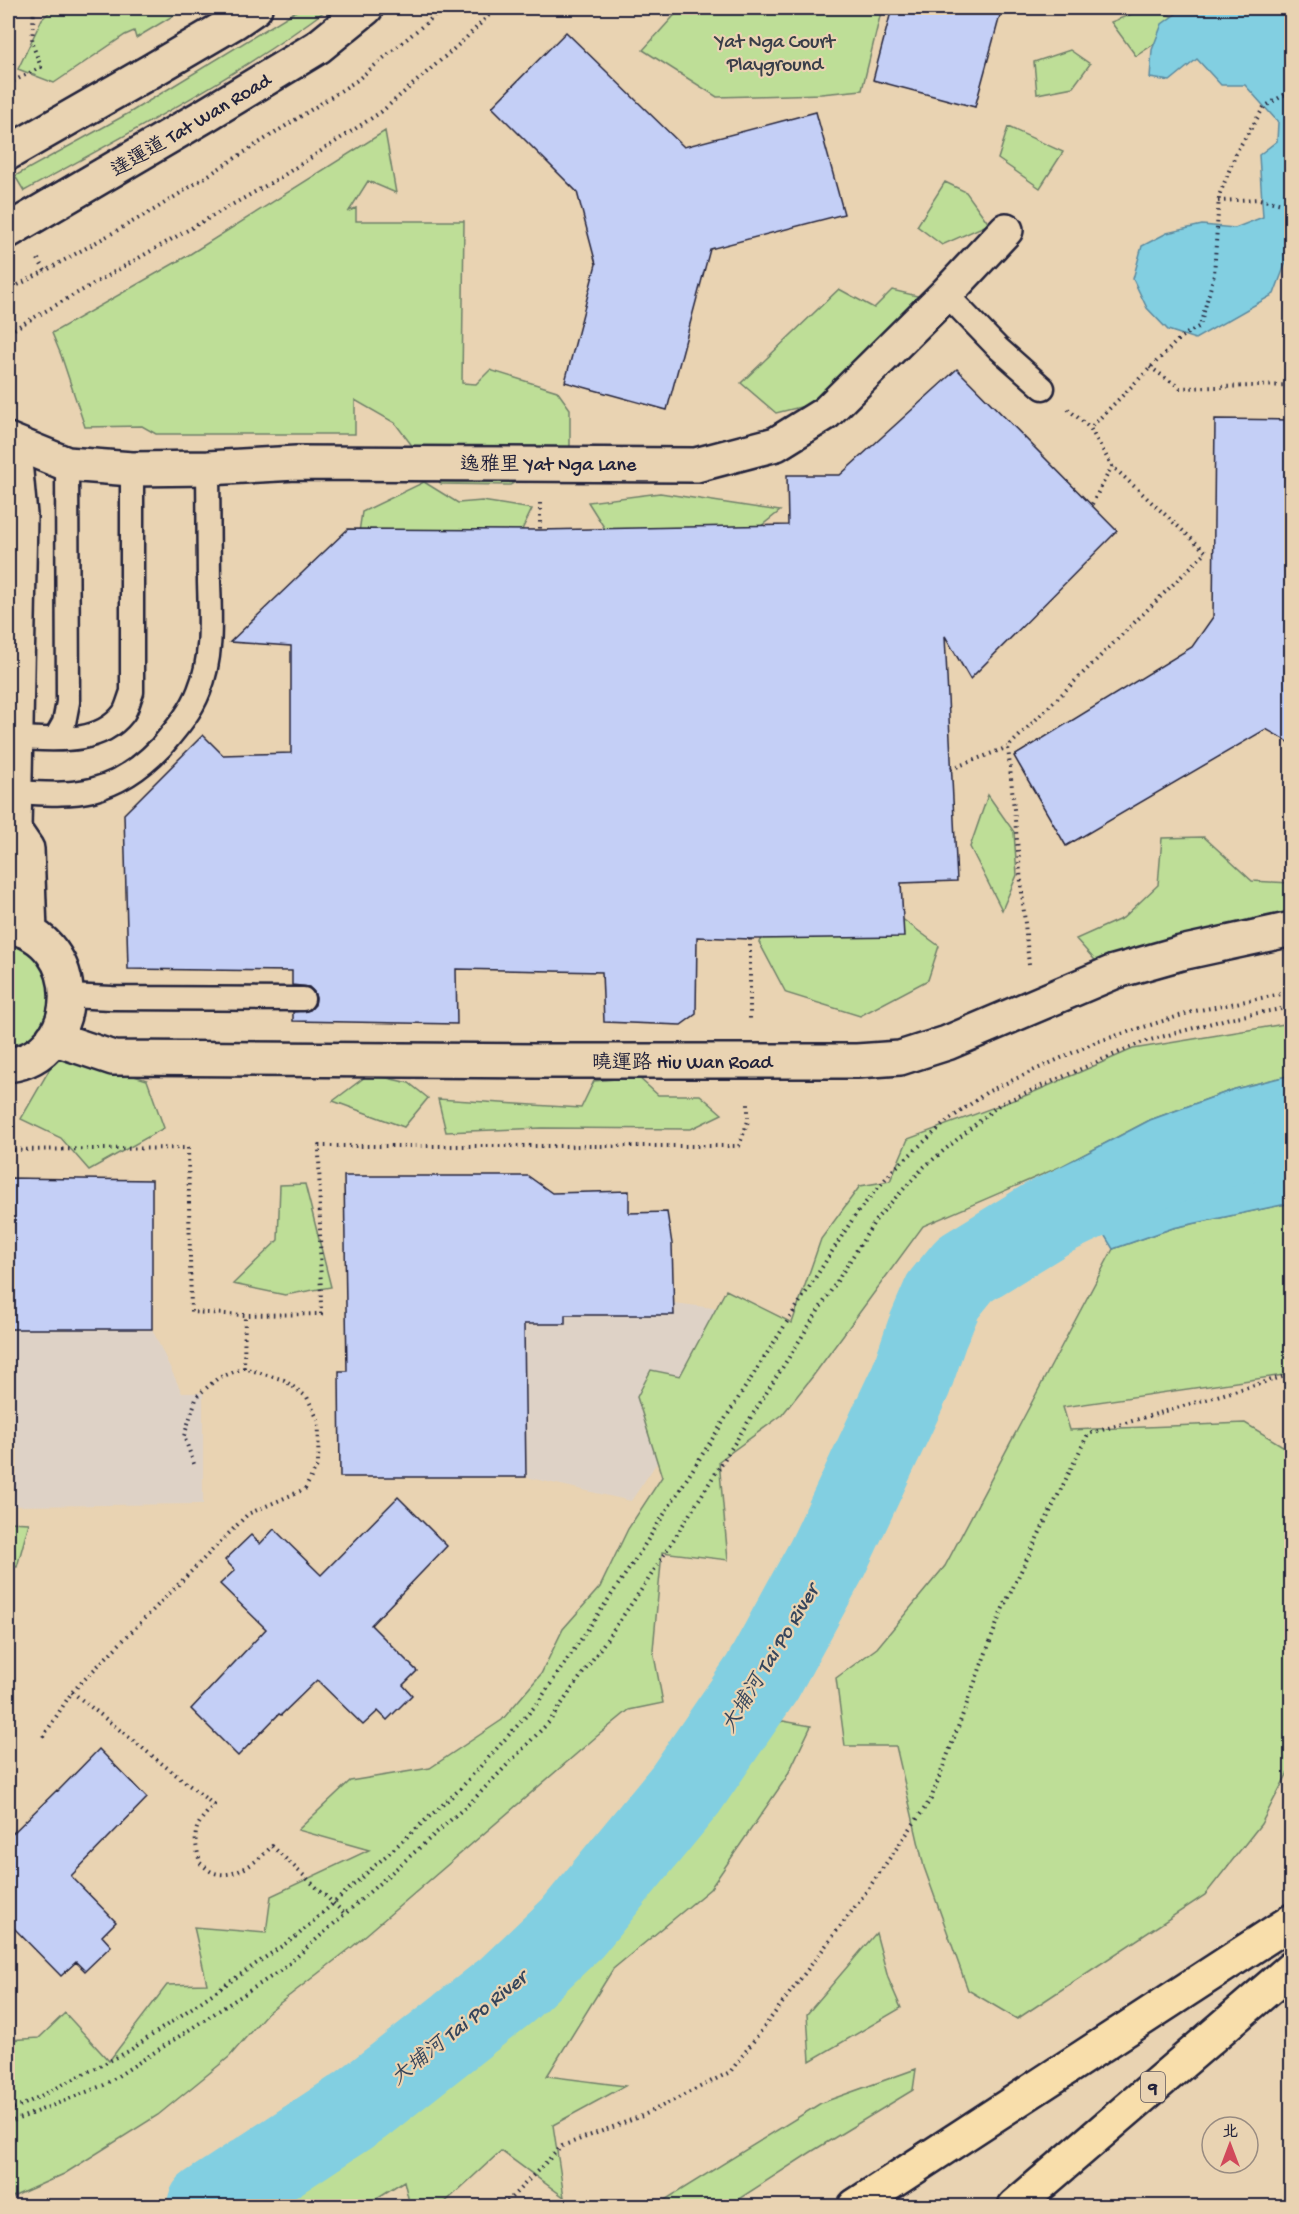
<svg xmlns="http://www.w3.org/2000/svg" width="1299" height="2214" font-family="'Gochi Hand','LXGW WenKai TC',sans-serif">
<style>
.built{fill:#ded2c6}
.green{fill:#bede97;stroke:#708069;stroke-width:1.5}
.water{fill:#82cfe1;stroke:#5c8a9f;stroke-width:1.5}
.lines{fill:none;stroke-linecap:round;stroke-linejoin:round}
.river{stroke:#82cfe1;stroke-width:82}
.building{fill:#c4cff6;stroke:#22223b;stroke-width:1.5}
.service-casing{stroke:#22223b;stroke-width:27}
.minor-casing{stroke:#22223b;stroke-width:38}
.secondary-casing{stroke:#22223b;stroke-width:38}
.motorway-casing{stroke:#22223b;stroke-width:38}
.path{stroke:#22223b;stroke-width:4;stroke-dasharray:1.5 4.5;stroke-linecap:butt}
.service{stroke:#e9d3b2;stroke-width:22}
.minor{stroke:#e9d3b2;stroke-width:33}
.secondary{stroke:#e9d3b2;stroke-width:33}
.motorway{stroke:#f8deab;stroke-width:33}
.labels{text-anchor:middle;stroke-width:4.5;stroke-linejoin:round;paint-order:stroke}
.shield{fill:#e9d3b2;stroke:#5e575f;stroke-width:1.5}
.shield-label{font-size:18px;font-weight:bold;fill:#22223b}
.park-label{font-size:20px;fill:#393e49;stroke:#e9d3b2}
.street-label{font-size:20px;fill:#22223b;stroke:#e9d3b2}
.water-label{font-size:21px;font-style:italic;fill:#35455c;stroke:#e9d3b2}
</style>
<rect width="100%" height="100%" fill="#e9d3b2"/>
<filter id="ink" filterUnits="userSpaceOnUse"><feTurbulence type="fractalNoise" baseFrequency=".0167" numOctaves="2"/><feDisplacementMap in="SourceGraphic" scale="12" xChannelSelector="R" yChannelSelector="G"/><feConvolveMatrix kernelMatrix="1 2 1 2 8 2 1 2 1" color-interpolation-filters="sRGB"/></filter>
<g filter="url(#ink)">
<path class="built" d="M 528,1176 L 552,1193 L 629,1191 L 630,1213 L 667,1212 L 672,1244 L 674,1303 L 768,1315 L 707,1389 L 631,1501 L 526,1477 L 340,1477 L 339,1371 L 356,1371 Z
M 8,1178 L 152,1180 L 152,1329 L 182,1393 L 203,1393 L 203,1504 L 8,1506 Z"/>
<path class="green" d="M 54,8 L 186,8 L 136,38 L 134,31 L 125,35 L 54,83 L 18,69 L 42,19 Z
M 301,8 L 329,8 C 234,79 127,134 24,191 L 15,176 L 129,113 Z
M 681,8 L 882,8 L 862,90 L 821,94 L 717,97 L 643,50 Z
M 1147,8 L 1151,8 L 1187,22 L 1136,56 L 1111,22 Z
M 1070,50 L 1090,64 L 1073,87 L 1037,94 L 1034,62 Z
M 1008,127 L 1063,152 L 1040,188 L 998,159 Z
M 385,131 L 396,193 L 368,181 L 349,211 L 356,208 L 356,221 L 464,221 L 462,383 L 476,384 L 490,370 L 557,391 L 570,409 L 570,455 L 510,485 L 441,484 L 395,423 L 355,400 L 355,434 L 156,434 L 142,426 L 85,427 L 61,355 L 52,333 L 187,256 Z
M 945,182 L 966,192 L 989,224 L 942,245 L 917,226 Z
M 839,289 L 874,308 L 892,290 L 930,299 L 870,390 L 776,413 L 741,383 Z
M 424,482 L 458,503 L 482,501 L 532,509 L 516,542 L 357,546 L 362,512 Z
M 660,493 L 780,511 L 732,549 L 617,548 L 588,502 Z
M 988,795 L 1014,832 L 1017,875 L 1002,910 L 970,847 Z
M 1204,837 L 1252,881 L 1291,883 L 1291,930 L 1110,977 L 1076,939 L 1123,918 L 1158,885 L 1162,838 Z
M 792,904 L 890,910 L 939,946 L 928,980 L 860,1016 L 786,993 L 759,942 Z
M 8,943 L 20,946 L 36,957 L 54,992 L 45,1030 L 8,1055 Z
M 1291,1023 L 1291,1075 L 1235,1089 L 1150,1120 L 1062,1166 L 923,1226 L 813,1376 L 782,1415 L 719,1461 L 728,1560 L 662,1552 L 653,1650 L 663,1703 L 629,1710 L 596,1737 L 352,1947 L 267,2013 L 229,2057 L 158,2115 L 64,2174 L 8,2199 L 8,2040 L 39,2038 L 65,2013 L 109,2061 L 167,1985 L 207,1984 L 194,1927 L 266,1933 L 271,1896 L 369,1850 L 298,1830 L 350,1781 L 430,1768 L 502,1720 L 541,1674 L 563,1629 L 600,1587 L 628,1529 L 662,1477 L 637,1397 L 651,1370 L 680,1376 L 726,1290 L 792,1323 L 821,1239 L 860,1186 L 890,1181 L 908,1139 L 1027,1095 L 1133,1049 Z
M 59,1053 L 147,1080 L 164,1128 L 89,1170 L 61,1138 L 21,1119 Z
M 369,1074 L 409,1083 L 428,1098 L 404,1127 L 333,1101 Z
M 638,1077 L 658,1095 L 700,1095 L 722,1114 L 691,1129 L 542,1128 L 446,1132 L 438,1099 L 581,1108 L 594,1081 Z
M 305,1184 L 331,1287 L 285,1295 L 233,1284 L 278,1240 L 280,1185 Z
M 1291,1203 L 1291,1374 L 1063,1407 L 1070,1430 L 1245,1423 L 1291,1451 L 1291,1767 L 1261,1824 L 1205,1895 L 1017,2019 L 968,1990 L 924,1867 L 896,1746 L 845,1746 L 836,1678 L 877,1648 L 945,1566 L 1113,1249 L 1173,1228 Z
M 8,1522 L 29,1523 L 17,1567 L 8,1566 Z
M 783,1721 L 811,1726 L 786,1778 L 710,1889 L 613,1969 L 547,2076 L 625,2086 L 553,2125 L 564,2197 L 501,2151 L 441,2206 L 410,2206 L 404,2181 L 364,2206 L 236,2206 L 381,2115 L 524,2003 L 679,1842 L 731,1762 L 758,1731 Z
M 876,1933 L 888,1978 L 901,2008 L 810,2061 L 807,2014 Z
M 916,2069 L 913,2090 L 811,2152 L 728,2206 L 655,2206 L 821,2103 Z"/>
<path class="water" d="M 1184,8 L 1292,8 L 1291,249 L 1274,294 L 1195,339 L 1168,330 L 1147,308 L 1133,279 L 1142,246 L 1167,233 L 1202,225 L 1235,228 L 1263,217 L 1259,155 L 1277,141 L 1278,122 L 1245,85 L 1221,85 L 1197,59 L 1170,81 L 1150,78 L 1152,50 L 1162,24 Z
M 1291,1075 L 1291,1203 L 1173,1228 L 1113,1249 L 1062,1166 L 1150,1120 L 1235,1089 Z"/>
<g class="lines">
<path class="river" d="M 208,2206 L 360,2106 L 507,1990 L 572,1928 L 686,1789 L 762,1678 L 827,1559 L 911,1380 L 927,1333 L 943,1296 L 965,1269 L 1046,1219 L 1149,1170 L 1221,1147 L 1292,1133"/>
</g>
<path class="building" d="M 892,8 L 1002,8 L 975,107 L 873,80 Z
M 566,32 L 684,147 L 816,112 L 844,214 L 710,249 L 667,410 L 565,382 L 596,264 L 577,192 L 492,107 Z
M 957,369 L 1117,531 L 970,679 L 945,636 L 957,881 L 901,883 L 904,937 L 750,939 L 697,937 L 696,1014 L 681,1025 L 604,1022 L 602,972 L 456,969 L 457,1024 L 293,1021 L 293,1012 L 310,1010 L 315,1005 L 316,998 L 314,992 L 309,987 L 292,985 L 292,971 L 128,969 L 124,814 L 203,735 L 223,755 L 291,753 L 291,646 L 230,642 L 348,529 L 540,530 L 788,525 L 787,475 L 840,475 Z
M 1215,419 L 1292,420 L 1292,744 L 1266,729 L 1066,846 L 1014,756 L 1192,647 L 1213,617 Z
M 344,1176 L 528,1176 L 552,1193 L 629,1191 L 629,1213 L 667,1212 L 672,1244 L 674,1315 L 565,1315 L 565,1324 L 524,1324 L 526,1477 L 340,1477 L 339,1371 L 347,1371 Z
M 8,1178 L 152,1180 L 152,1329 L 8,1329 Z
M 398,1497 L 447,1546 L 371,1625 L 417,1671 L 403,1685 L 412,1695 L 387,1720 L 378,1711 L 363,1725 L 317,1680 L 281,1715 L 279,1714 L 238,1756 L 191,1709 L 266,1629 L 220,1584 L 235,1570 L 225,1560 L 251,1535 L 260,1544 L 274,1529 L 321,1575 Z
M 99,1749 L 147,1798 L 71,1876 L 116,1922 L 102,1936 L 111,1946 L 85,1971 L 76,1962 L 61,1976 L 8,1922 L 8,1838 L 57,1790 L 58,1791 Z"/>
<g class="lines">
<g class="service-casing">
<path id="service" d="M 946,294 L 998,348 L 1043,388
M 16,738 C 52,739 98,746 123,714 C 127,709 129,699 132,692 L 132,469
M 55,739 L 64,723 L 68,702 L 67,464
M 15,792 C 41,793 67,796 92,790 C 120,783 142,767 161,747 C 176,729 191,712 199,691 C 213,657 210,618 209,582 C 209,544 208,506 208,468
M 68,996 L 112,998 L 303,999"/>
</g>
<g class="minor-casing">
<path id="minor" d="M 8,440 L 67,464 L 132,469 L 208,468 L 296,463 L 696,465 L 776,444 L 826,413 L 946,294 L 1006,230
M 8,446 L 16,472 L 20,515 L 14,830 L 27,849 L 30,932
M 53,1038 L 113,1058 L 537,1061 L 857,1061 L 900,1058 L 947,1043 L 1114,972 L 1181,953 L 1292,929
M 8,1065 C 85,1055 86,940 9,926"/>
</g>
<g class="secondary-casing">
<path id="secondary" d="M 8,153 L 151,71 L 236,21 L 255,8
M 8,231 L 204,116 L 318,47 L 366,8"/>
</g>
<g class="motorway-casing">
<path id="motorway" d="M 855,2206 L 1292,1921
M 1015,2206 L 1292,1968"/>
</g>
<path class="path" d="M 8,84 L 41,67 L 32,43 L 34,8
M 1218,201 L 1259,199 L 1292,206
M 38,259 L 45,271 L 157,208 L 356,81 L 444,8
M 18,285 L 45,271
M 14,329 L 281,177 L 381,112 L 464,40 L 496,8
M 1150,367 L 1180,388 L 1292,385
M 1068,409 L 1090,428
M 540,503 L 540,530
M 1092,504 L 1112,466 L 1090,428 L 1181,337 L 1200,326 L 1214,275 L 1219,196 L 1237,151 L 1264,107 L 1292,90
M 951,769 L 1008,747
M 750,939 L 750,1022
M 1029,965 L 1008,747 L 1206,552 L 1112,466
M 8,1150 L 188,1148 L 191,1312 L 245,1315 L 321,1314 L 319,1146 L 739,1146 L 748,1121 L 748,1102
M 244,1368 L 245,1315
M 72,1692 L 214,1805 C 192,1828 193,1833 200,1863 C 204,1866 208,1870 212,1872 C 234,1881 258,1861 272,1846 L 345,1914
M 43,1737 L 72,1692 L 248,1514 L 305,1489 L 318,1464 L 319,1422 L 307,1397 L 284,1380 L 244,1368 L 218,1378 L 197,1396 L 184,1436 L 194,1464
M 8,2110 L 21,2106 L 129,2051 L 298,1935 L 459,1790 L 537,1704 L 633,1563 L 856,1214 L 893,1170 L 946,1122 L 987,1092 L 1096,1042 L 1195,1011 L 1292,992
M 8,2123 L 104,2085 L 283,1969 L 472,1801 L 549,1722 L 648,1580 L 877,1218 L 924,1167 L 1000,1104 L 1143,1042 L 1230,1018 L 1292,1007
M 503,2206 L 562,2146 L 642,2116 L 730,2072 L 861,1899 L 931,1799 L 1002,1610 L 1088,1434 L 1292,1374"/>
<use href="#service" class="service"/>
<use href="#minor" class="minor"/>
<use href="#secondary" class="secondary"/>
<use href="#motorway" class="motorway"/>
</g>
</g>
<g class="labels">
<rect class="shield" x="1141" y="2072" width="24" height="30" rx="4.5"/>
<g class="shield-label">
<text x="1153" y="2093">9</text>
</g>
<g class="park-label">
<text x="775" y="47">Yat Nga Court<tspan x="775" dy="23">Playground</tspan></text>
</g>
<g class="street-label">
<text transform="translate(190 124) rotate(-31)" y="7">達運道 Tat Wan Road</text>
<text x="548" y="470">逸雅里 Yat Nga Lane</text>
<text x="682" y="1068">曉運路 Hiu Wan Road</text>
</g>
<g class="water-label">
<text transform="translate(769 1658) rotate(-59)" y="7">大埔河 Tai Po River</text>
<text transform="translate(458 2027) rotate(-39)" y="7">大埔河 Tai Po River</text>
</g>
</g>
<rect width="1299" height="2214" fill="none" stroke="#e9d3b2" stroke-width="30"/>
<rect x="15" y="15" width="1269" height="2184" fill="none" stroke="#22223b" stroke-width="2" filter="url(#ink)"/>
<g transform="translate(1230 2145)"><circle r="28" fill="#e9d3b2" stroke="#998c82" stroke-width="1.5"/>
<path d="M0-4.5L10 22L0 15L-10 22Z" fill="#d1495b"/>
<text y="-9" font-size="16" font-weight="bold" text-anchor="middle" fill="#22223b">北</text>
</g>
</svg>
